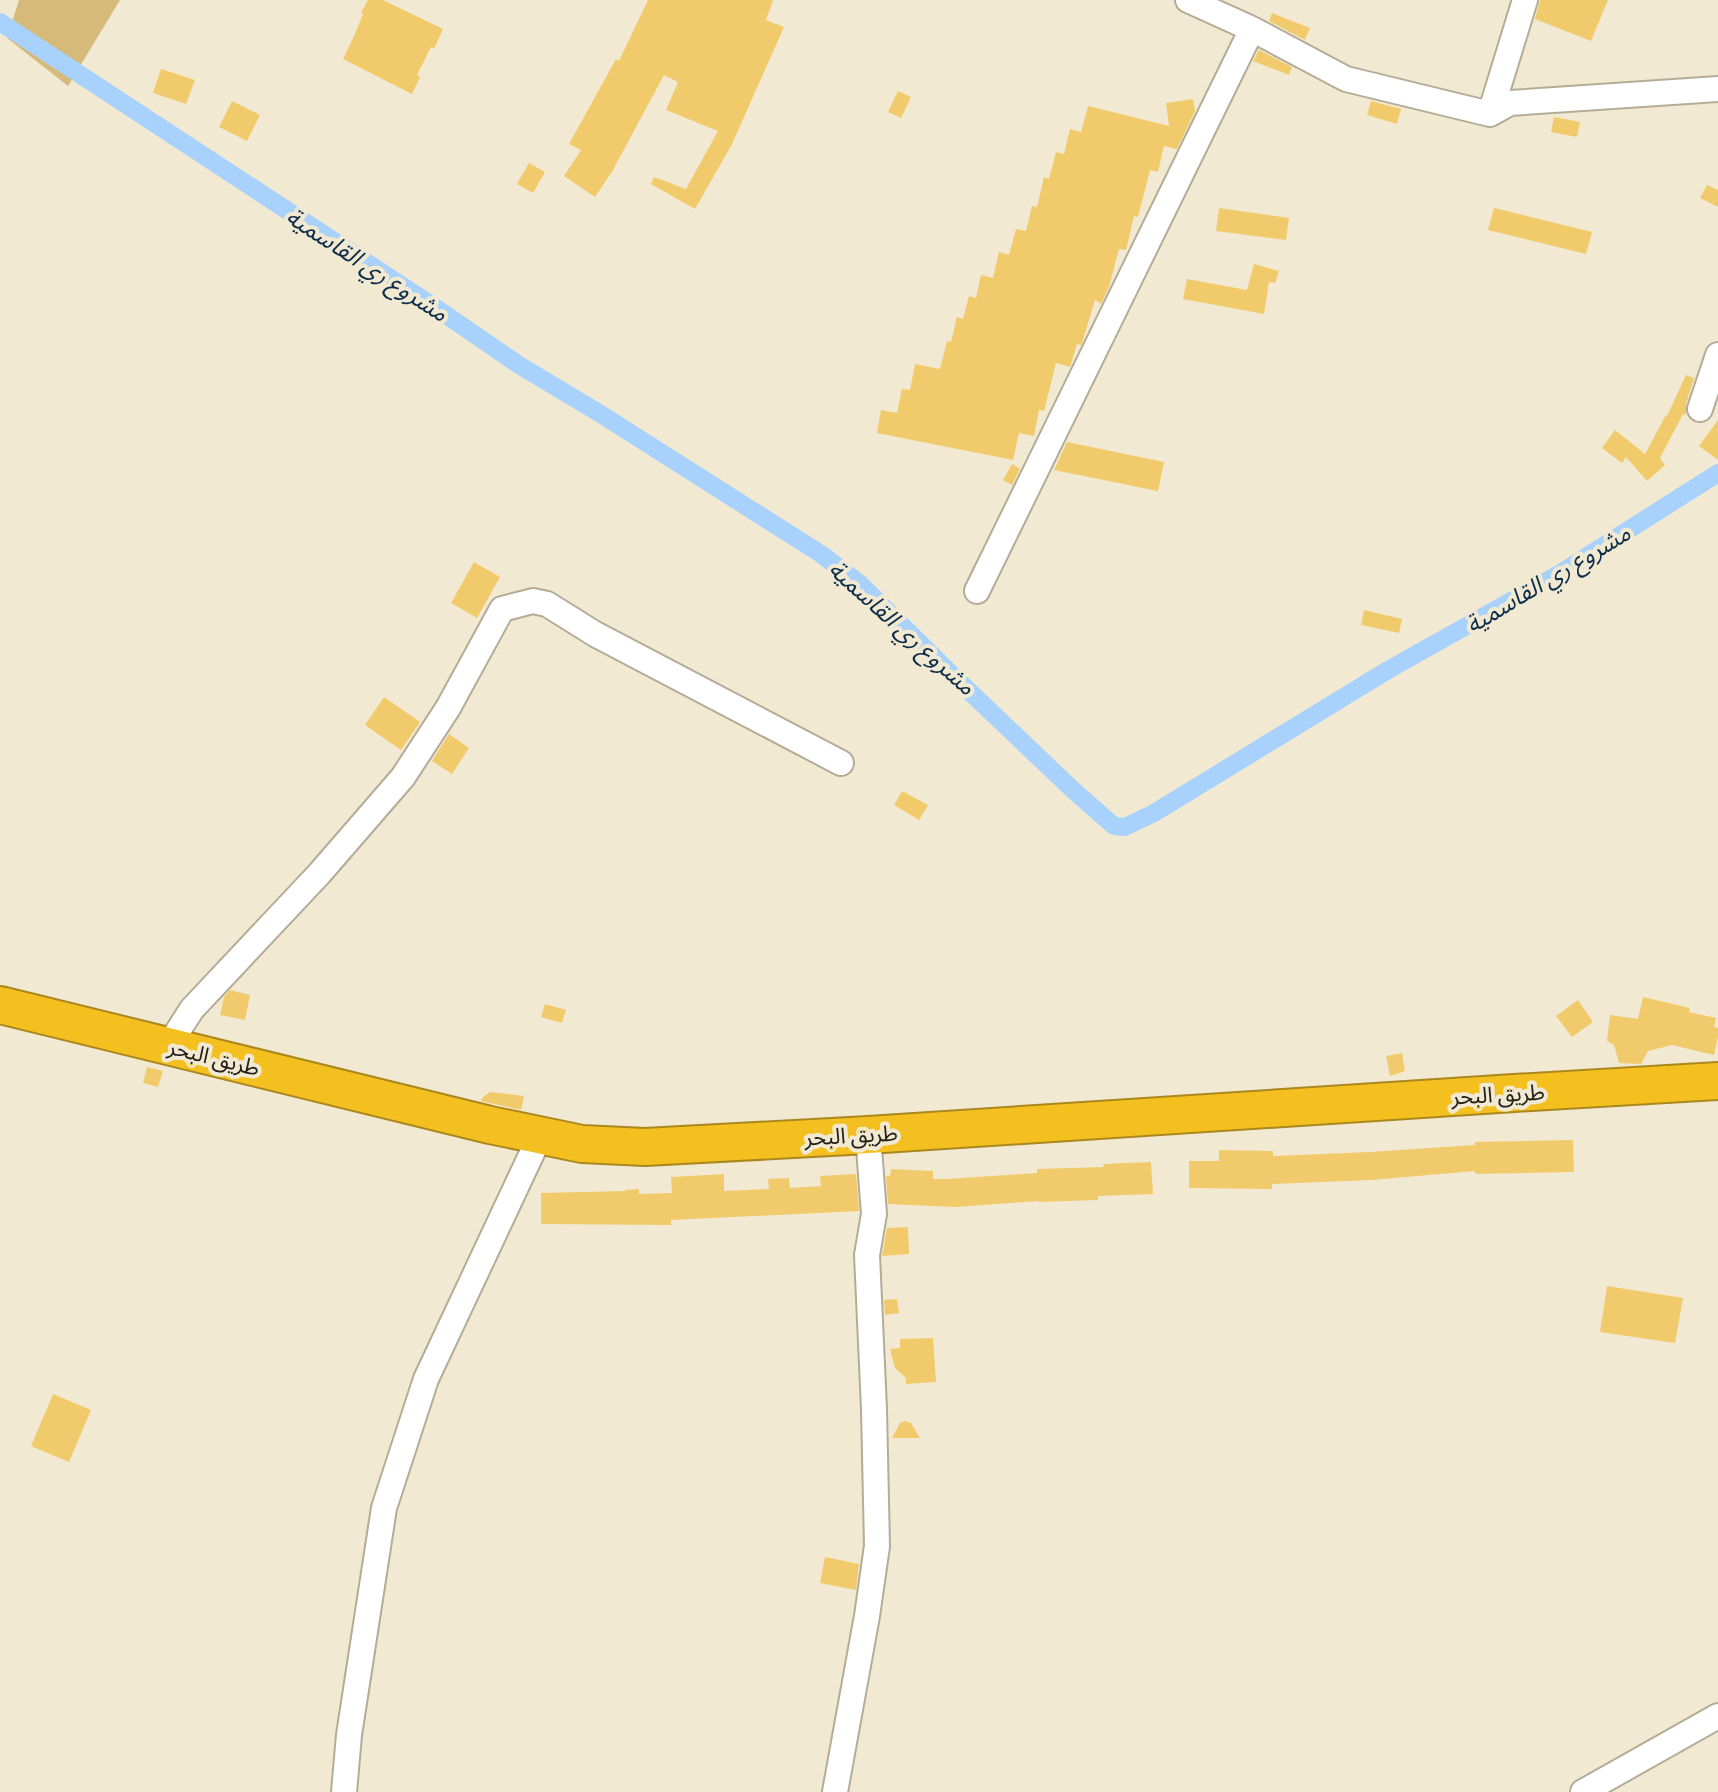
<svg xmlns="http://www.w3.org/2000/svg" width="1718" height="1792" font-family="'Titillium Web','Noto Sans Arabic',sans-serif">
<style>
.green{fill:#d5ba79}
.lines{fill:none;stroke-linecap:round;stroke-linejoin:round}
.canal{stroke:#a8d2fc;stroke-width:18}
.building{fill:#f1cb6b}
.minor-casing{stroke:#b4ac97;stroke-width:28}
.highway-casing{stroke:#ab881e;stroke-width:40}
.minor{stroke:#fff;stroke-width:24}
.highway{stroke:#f4c020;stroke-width:36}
.labels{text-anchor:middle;stroke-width:8;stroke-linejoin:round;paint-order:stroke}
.street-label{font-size:22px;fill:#242119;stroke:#f2e9d3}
.water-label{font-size:24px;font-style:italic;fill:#0f2e49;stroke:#f2e9d3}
</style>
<rect width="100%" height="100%" fill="#f2e9d3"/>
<path class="green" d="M 19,0 L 120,0 L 68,86 L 7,38 Z"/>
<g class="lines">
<path class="canal" d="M 0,22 L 436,308 L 519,365 L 599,413 L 821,554 L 860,584 L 947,670 L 1073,790 L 1114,826 L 1125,827 L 1154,813 L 1388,670 L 1559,574 L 1718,473"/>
</g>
<path class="building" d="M 368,0 L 383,0 L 443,29 L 434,49 L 431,47 L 417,75 L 420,77 L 412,94 L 343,59 L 354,36 L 363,14 L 361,13 Z
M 648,0 L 773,0 L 766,20 L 784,27 L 732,144 L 695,209 L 651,184 L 654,177 L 686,189 L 718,131 L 666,110 L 678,82 L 664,75 L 613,170 L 595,197 L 564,176 L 581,150 L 569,144 L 616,59 L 619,61 Z
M 1540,0 L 1608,0 L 1591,41 L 1535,19 Z
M 1272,13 L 1310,28 L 1305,40 L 1269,21 Z
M 1259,50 L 1292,67 L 1289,75 L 1253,61 Z
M 161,69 L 195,80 L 186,104 L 153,93 Z
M 898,91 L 911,97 L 901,118 L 888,112 Z
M 1193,99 L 1195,111 L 1177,149 L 1164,146 L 1158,172 L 1150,170 L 1138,217 L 1134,216 L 1126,250 L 1119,249 L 1109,287 L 1101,304 L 1095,300 L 1083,340 L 1081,345 L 1077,344 L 1070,367 L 1056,363 L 1044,411 L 1039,410 L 1034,436 L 1019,433 L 1013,460 L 877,433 L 881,410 L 897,413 L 902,389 L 910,390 L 915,364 L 940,369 L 947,341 L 951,342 L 957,317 L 963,319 L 969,296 L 976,298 L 981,275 L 993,278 L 999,252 L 1009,255 L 1016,229 L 1026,231 L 1032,206 L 1037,207 L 1044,177 L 1049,179 L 1056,152 L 1064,154 L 1070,129 L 1081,132 L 1088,106 L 1169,126 L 1166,103 Z
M 232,101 L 260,115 L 247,141 L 219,127 Z
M 1371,101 L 1401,109 L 1397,124 L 1367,115 Z
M 1554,117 L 1580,122 L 1577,137 L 1551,132 Z
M 529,163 L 545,172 L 533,193 L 517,184 Z
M 1707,185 L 1718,190 L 1718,207 L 1700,198 Z
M 1219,208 L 1289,218 L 1286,240 L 1216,231 Z
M 1494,208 L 1592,232 L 1586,254 L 1488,230 Z
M 1254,264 L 1279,271 L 1275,283 L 1269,282 L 1264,314 L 1183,299 L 1187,279 L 1247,290 Z
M 1686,375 L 1694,378 L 1686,404 L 1686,413 L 1685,415 L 1683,414 L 1660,458 L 1665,465 L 1647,481 L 1626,457 L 1622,463 L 1602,448 L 1615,430 L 1645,454 L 1666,415 L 1667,416 Z
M 1718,420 L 1718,460 L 1699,446 Z
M 1067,442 L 1164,462 L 1158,491 L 1054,470 Z
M 1012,464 L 1020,469 L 1012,485 L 1003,480 Z
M 474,562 L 500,577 L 477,618 L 451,603 Z
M 1364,610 L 1402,619 L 1399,633 L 1361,625 Z
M 384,697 L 420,722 L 401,750 L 365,725 Z
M 449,734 L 469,748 L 452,774 L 432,761 Z
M 902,791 L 928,805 L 919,820 L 894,805 Z
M 230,990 L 250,995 L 245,1020 L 220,1015 L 224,997 Z
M 1643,997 L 1690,1008 L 1689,1012 L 1716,1018 L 1714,1027 L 1718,1028 L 1718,1037 L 1714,1055 L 1672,1045 L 1648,1051 L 1641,1064 L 1619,1063 L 1614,1045 L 1607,1041 L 1610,1015 L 1638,1019 Z
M 1578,1000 L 1593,1022 L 1572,1037 L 1556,1016 Z
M 545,1004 L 566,1010 L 562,1023 L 541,1017 Z
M 1402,1053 L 1405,1071 L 1390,1076 L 1386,1056 Z
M 147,1067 L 163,1071 L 158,1087 L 143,1083 Z
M 490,1092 L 524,1096 L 521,1110 L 481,1101 L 482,1098 Z
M 1573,1140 L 1574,1172 L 1475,1174 L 1475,1171 L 1371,1180 L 1272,1184 L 1272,1189 L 1189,1188 L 1189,1161 L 1219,1161 L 1219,1150 L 1273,1151 L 1273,1156 L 1370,1152 L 1475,1145 L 1475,1142 Z
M 1151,1162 L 1153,1194 L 1098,1196 L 1098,1200 L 1038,1202 L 1038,1201 L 955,1207 L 888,1204 L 886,1176 L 890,1176 L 891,1169 L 933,1171 L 933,1179 L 947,1179 L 1037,1173 L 1037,1169 L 1104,1167 L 1103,1164 Z
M 724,1174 L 724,1191 L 769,1189 L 768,1179 L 789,1178 L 790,1188 L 821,1186 L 820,1176 L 856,1174 L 859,1211 L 671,1220 L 671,1225 L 541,1224 L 541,1193 L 625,1191 L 625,1190 L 639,1189 L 639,1194 L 672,1193 L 671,1177 Z
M 908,1227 L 909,1254 L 882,1256 L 887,1228 Z
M 1607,1286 L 1683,1298 L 1675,1343 L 1600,1332 Z
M 897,1299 L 899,1313 L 885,1315 L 884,1300 Z
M 933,1338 L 936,1382 L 906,1384 L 906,1378 L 895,1368 L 890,1349 L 900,1348 L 900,1339 Z
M 53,1394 L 91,1410 L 69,1462 L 31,1446 Z
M 905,1421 L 911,1423 L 920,1438 L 892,1438 L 900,1423 Z
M 825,1557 L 859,1564 L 856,1590 L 820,1583 Z"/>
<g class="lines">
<g class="minor-casing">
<path id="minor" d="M 1188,0 L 1252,29 L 1346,79 L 1490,114 L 1510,103 L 1718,89
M 1490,114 L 1525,0
M 1700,409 L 1718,355
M 977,591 L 1252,29
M 169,1045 L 192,1009 L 319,874 L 403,777 L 448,708 L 502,609 L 533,601 L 547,604 L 595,634 L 841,763
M 344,1792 L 349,1735 L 384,1508 L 426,1379 L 540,1136
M 835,1792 L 867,1616 L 877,1546 L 874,1409 L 867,1255 L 874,1214 L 868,1135
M 1583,1792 L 1718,1716"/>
</g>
<g class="highway-casing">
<path id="highway" d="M 0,1005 L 490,1125 L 582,1144 L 645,1147 L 868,1135 L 1514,1093 L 1718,1081"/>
</g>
<use href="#minor" class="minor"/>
<use href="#highway" class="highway"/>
</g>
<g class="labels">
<g class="street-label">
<text transform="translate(214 1057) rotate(14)" y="8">طريق البحر</text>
<text transform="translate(1498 1094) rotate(-3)" y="8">طريق البحر</text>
<text transform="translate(851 1135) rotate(-3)" y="8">طريق البحر</text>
</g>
<g class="water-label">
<text transform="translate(367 265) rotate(33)" y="8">مشروع ري القاسمية</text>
<text transform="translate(1548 579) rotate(-31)" y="8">مشروع ري القاسمية</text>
<text transform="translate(902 628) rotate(42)" y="8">مشروع ري القاسمية</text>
</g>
</g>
</svg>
